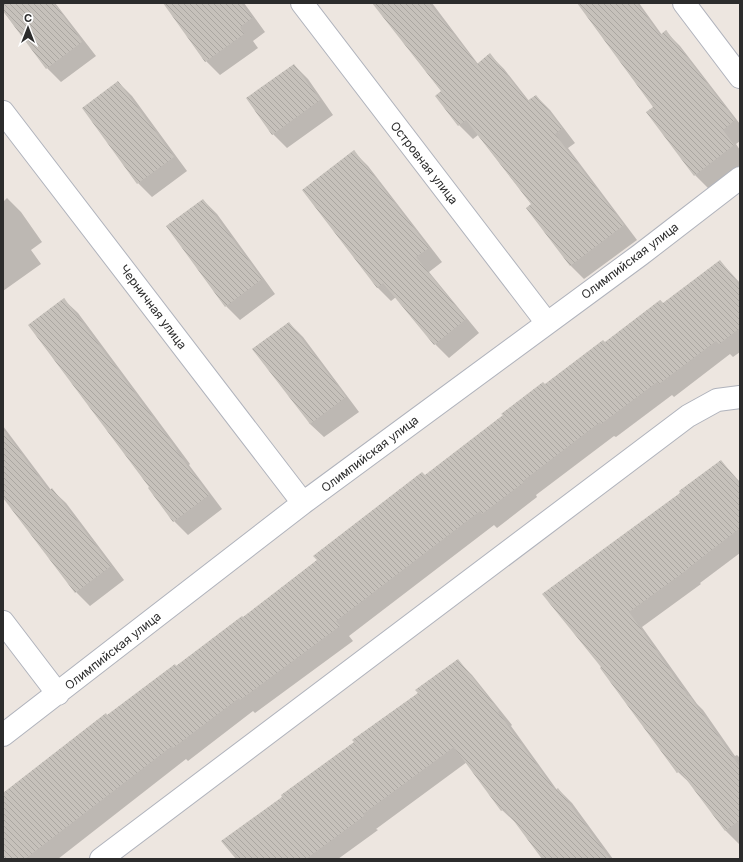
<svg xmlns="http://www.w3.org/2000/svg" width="743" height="862" font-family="Inter,sans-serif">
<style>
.shadow{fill:#0003}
.building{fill:url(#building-back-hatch)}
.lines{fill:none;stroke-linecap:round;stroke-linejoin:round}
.minor-casing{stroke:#b0b3bc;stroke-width:24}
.minor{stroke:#fff;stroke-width:22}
.labels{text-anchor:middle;stroke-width:3;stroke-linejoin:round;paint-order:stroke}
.street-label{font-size:12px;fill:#2c2c2c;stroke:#fff}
</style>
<defs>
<pattern id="building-back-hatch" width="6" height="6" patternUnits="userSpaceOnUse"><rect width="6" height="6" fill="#c6c1bb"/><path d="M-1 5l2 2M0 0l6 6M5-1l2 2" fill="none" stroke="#aaa6a1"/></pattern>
</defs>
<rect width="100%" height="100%" fill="#ede6e0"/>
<path class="shadow" d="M 3,3 L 55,3 L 96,56 L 61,82 L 47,68 L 3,11 Z
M 164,3 L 244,3 L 265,32 L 253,41 L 258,48 L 220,75 L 206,61 Z
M 374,3 L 432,3 L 478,64 L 490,55 L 504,69 L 529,101 L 536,96 L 550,110 L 575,143 L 568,148 L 637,240 L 584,279 L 570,265 L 532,205 L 478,135 L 473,139 L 459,125 L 437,96 L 442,92 Z
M 578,3 L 639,3 L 662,35 L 666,32 L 680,46 L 740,124 L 740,141 L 736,144 L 740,150 L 740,165 L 709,189 L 695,175 L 654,107 Z
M 294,65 L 308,79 L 333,115 L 287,148 L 273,134 Z
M 118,82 L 132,96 L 187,171 L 152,197 L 138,183 Z
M 354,152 L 368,166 L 442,262 L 429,272 L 479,333 L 449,358 L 435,344 L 396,297 L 391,301 L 377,287 Z
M 7,198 L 21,212 L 42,242 L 31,250 L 41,264 L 3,291 L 3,202 Z
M 203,200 L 217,214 L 275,294 L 240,320 L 226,306 Z
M 720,261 L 740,283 L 740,352 L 733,357 L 730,354 L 674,397 L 672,395 L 616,437 L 614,436 L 536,495 L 537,497 L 497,528 L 494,525 L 349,636 L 353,641 L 255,713 L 253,711 L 188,761 L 186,759 L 58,859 L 3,859 L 3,794 L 107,716 L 243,618 L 425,476 L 545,385 L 663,304 Z
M 64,300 L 78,313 L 190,464 L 189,465 L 222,509 L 188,535 L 174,521 L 150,488 Z
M 289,323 L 303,337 L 359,412 L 324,437 L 310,424 Z
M 3,426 L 51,490 L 52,490 L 66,503 L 124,580 L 90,606 L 76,592 L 3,495 Z
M 721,461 L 740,482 L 740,553 L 700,583 L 701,584 L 642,627 L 697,704 L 703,710 L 735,756 L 737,755 L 740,758 L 740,845 L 726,831 L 693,786 L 678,772 L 601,668 L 682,493 Z
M 458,661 L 472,675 L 512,725 L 511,726 L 557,790 L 558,789 L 572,803 L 613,859 L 543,859 L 517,824 L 502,810 L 467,762 L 376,829 L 378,830 L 338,859 L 237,859 L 356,742 L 419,693 Z"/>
<path class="building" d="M 3,3 L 54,3 L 82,42 L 46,69 L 3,11 Z
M 163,3 L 241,3 L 252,18 L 240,27 L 244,34 L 205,62 Z
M 372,3 L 429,3 L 477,64 L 490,53 L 527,101 L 536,95 L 562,128 L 555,134 L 624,225 L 570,266 L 526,208 L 531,204 L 466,120 L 458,126 L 435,96 L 441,91 Z
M 577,3 L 637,3 L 660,35 L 666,30 L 735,120 L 723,130 L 734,145 L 694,176 L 646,112 L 653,107 Z
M 294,64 L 320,100 L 272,135 L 246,98 Z
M 118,81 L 174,157 L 137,184 L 82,108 Z
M 354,150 L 429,248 L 416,257 L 466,319 L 434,345 L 383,283 L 377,288 L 302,190 Z
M 203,199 L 262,279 L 225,307 L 166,226 Z
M 720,260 L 740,286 L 740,328 L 719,344 L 716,341 L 659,384 L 657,382 L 601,424 L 600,422 L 523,481 L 524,482 L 482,514 L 480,511 L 336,621 L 340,626 L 240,700 L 239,698 L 173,748 L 172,746 L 25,859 L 3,859 L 3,793 L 106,713 L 107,715 L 175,664 L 176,666 L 242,616 L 243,617 L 317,560 L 313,556 L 422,472 L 425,475 L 503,415 L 501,414 L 543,382 L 545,384 L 603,340 L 605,342 L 660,300 L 663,303 Z
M 64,298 L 177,450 L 176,450 L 209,495 L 173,522 L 148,488 L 149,487 L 28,325 Z
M 289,322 L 346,397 L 310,424 L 252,349 Z
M 3,429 L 49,491 L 52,488 L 111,566 L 75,593 L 3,498 Z
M 721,460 L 740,484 L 740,528 L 687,569 L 688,569 L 629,612 L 688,696 L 689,695 L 740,767 L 740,820 L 725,831 L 680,771 L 677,773 L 600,668 L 601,667 L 542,594 L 680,493 L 679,491 Z
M 458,659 L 499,711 L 498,712 L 555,790 L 558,788 L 610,859 L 542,859 L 505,809 L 501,811 L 454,747 L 363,814 L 364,816 L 306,859 L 236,859 L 221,841 L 282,797 L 281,795 L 354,742 L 352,740 L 418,693 L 415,690 Z"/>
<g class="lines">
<g class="minor-casing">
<path id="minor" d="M 302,3 L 547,323
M 684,3 L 740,77
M 3,112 L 303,503
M 3,622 L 58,694
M 3,735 L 303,503 L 640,255 L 740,178
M 101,859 L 688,416 L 717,400 L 740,397"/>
</g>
<use href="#minor" class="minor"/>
</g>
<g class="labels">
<g class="street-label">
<text transform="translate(424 163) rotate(52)" y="4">Островная улица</text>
<text transform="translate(630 261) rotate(-37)" y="4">Олимпийская улица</text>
<text transform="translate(153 307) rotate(53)" y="4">Черничная улица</text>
<text transform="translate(370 454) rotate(-37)" y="4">Олимпийская улица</text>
<text transform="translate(113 651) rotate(-38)" y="4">Олимпийская улица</text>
</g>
</g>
<rect width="743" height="862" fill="none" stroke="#2c2c2c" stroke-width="8"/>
<g transform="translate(28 28)" stroke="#ffffff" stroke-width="3" paint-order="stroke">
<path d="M0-3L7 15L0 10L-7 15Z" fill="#2c2c2c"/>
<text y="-6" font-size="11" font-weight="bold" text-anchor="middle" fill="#2c2c2c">С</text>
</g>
</svg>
